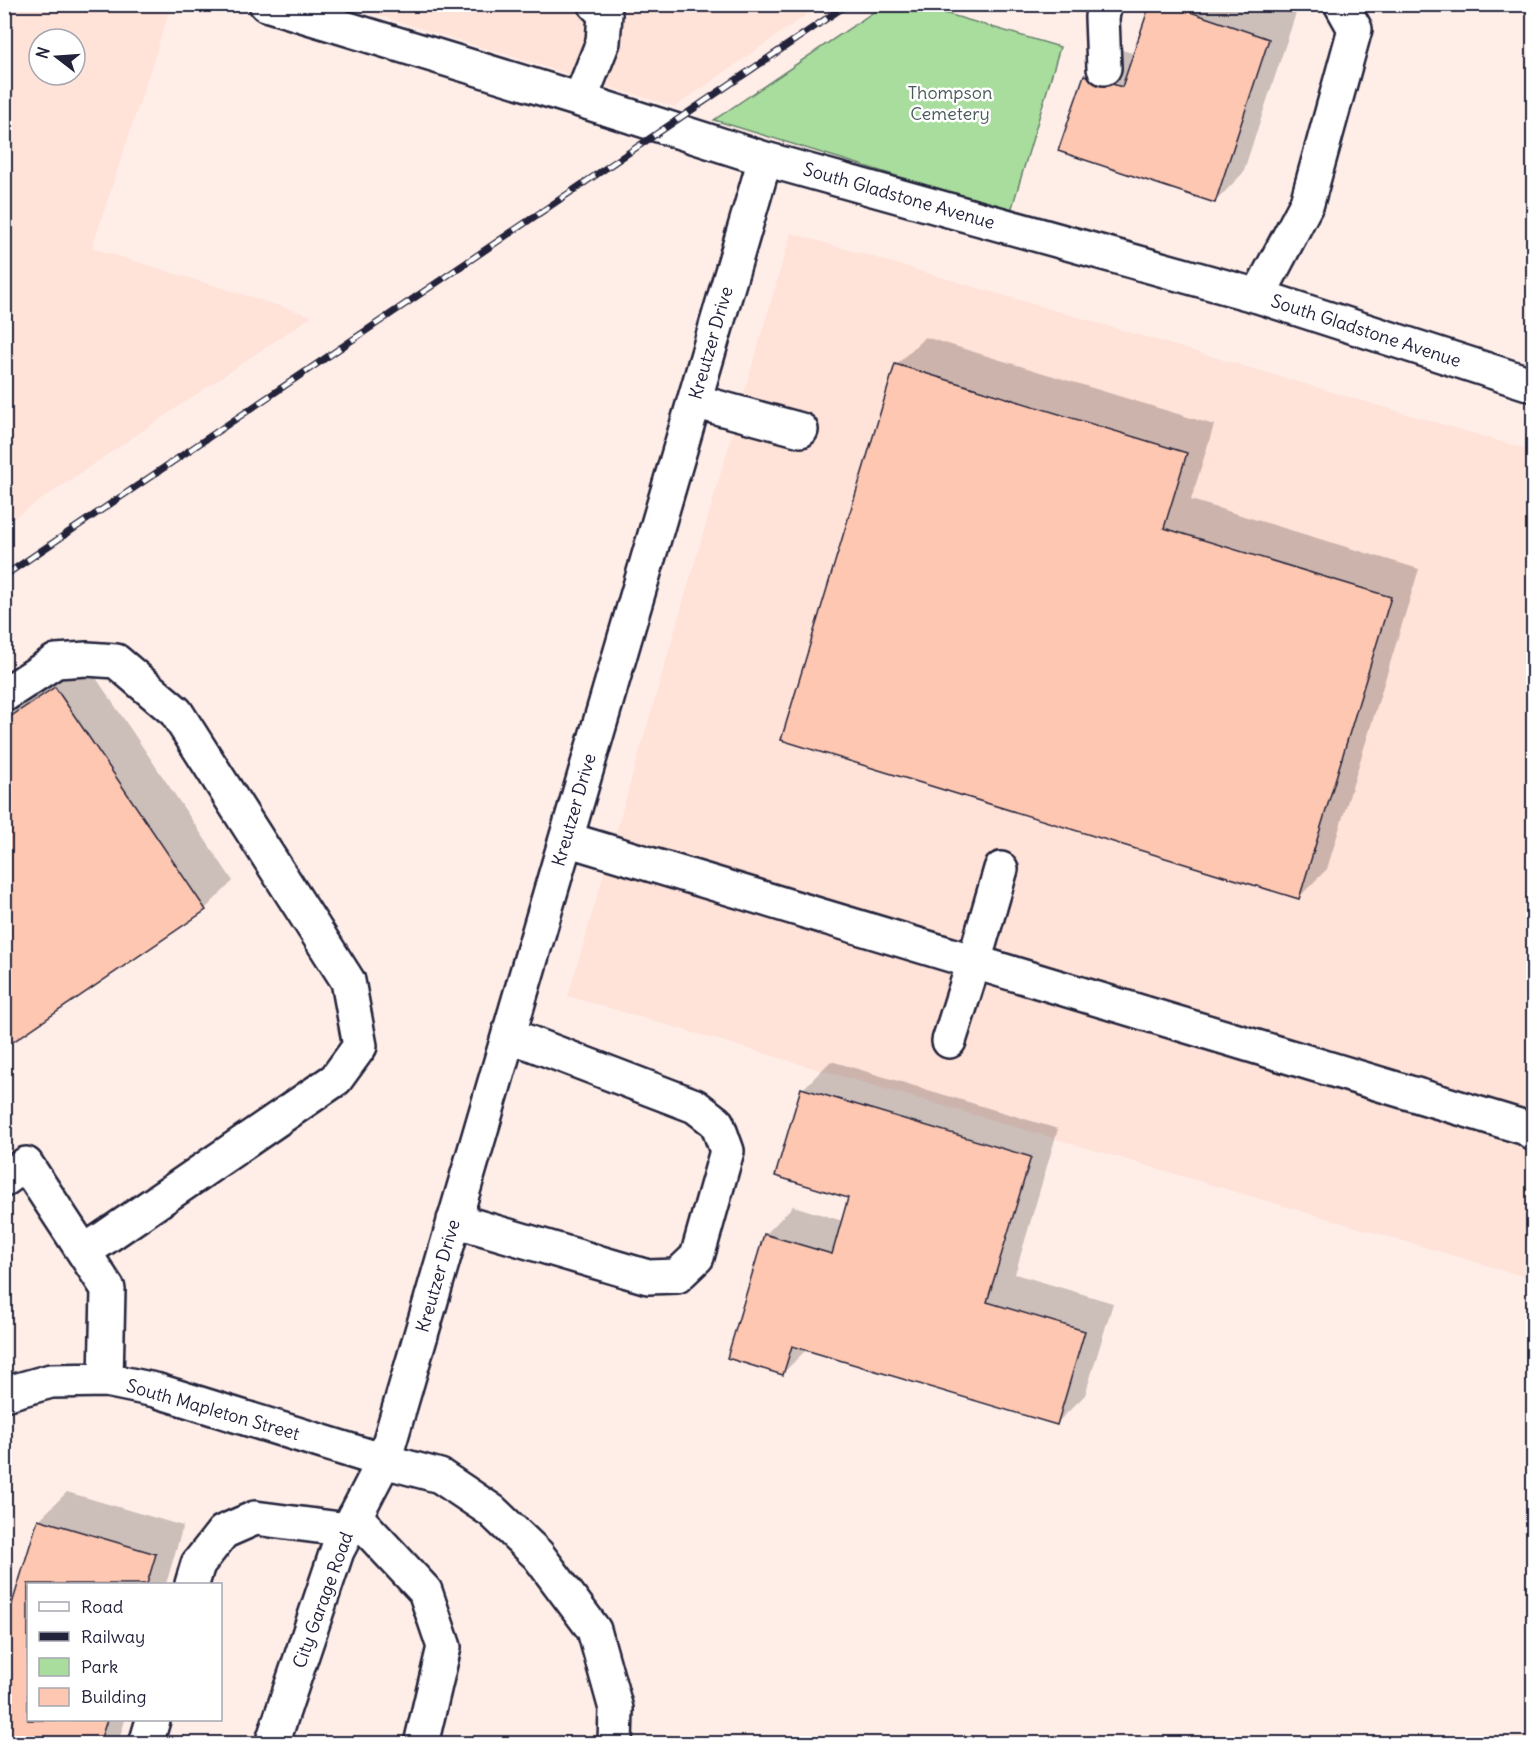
<svg xmlns="http://www.w3.org/2000/svg" width="1538" height="1748" font-family="Delius,sans-serif">
<style>
.built{fill:#ffe2d8;fill-rule:evenodd}
.green{fill:#a9dd9e;stroke:#66806c;stroke-width:1.5}
.shadow{fill:#0003}
.building{fill:#fec7b1;stroke:#22223b;stroke-width:1.5}
.lines{fill:none;stroke-linecap:round;stroke-linejoin:round}
.minor-casing{stroke:#22223b;stroke-width:38}
.minor{stroke:#fff;stroke-width:33}
.rail-casing{stroke:#22223b;stroke-width:7}
.rail{stroke:#fff;stroke-width:4.5;stroke-dasharray:14;stroke-linecap:butt}
.labels{text-anchor:middle;stroke-width:5;stroke-linejoin:round;paint-order:stroke}
.park-label{font-size:18px;fill:#4a5a59;stroke:#fff}
.street-label{font-size:18px;fill:#22223b;stroke:#fff}
</style>
<rect width="100%" height="100%" fill="#ffeee8"/>
<filter id="ink" filterUnits="userSpaceOnUse"><feTurbulence type="fractalNoise" baseFrequency=".0167" numOctaves="2"/><feDisplacementMap in="SourceGraphic" scale="12" xChannelSelector="R" yChannelSelector="G"/><feConvolveMatrix kernelMatrix="1 2 1 2 8 2 1 2 1" color-interpolation-filters="sRGB"/></filter>
<g filter="url(#ink)">
<path class="built" d="M 166,4 L 171,6 L 92,248 L 312,316 L 5,524 L 5,5 ZM 39,39 L 75,39 L 75,75 L 39,75 Z
M 345,5 L 820,5 L 675,107 Z
M 791,233 L 1533,451 L 1533,1279 L 568,996 Z"/>
<path class="green" d="M 884,5 L 917,5 L 1060,47 L 1011,211 L 714,120 Z"/>
<path class="shadow" d="M 1151,4 L 1279,4 L 1297,10 L 1243,173 L 1215,202 L 1085,76 L 1113,47 L 1135,54 Z
M 925,337 L 1214,425 L 1191,500 L 1419,569 L 1327,869 L 1299,897 L 896,365 Z
M 84,660 L 233,881 L 205,909 L 4,1046 L 4,714 Z
M 831,1061 L 1058,1129 L 1015,1274 L 1113,1303 L 1085,1395 L 1057,1423 L 807,1349 L 783,1373 L 765,1235 L 793,1206 L 843,1221 L 850,1197 L 803,1089 Z
M 67,1492 L 183,1526 L 166,1584 L 28,1584 L 28,1720 L 125,1720 L 118,1744 L 4,1744 L 4,1635 L 39,1520 Z"/>
<path class="building" d="M 1150,4 L 1167,4 L 1269,39 L 1215,203 L 1058,151 L 1084,75 L 1122,87 Z
M 895,364 L 1187,453 L 1164,528 L 1391,597 L 1299,899 L 781,740 Z
M 55,687 L 206,910 L 4,1048 L 4,721 Z
M 801,1088 L 1031,1157 L 987,1302 L 1085,1331 L 1057,1425 L 792,1346 L 783,1375 L 727,1358 L 764,1234 L 832,1254 L 848,1198 L 775,1176 Z
M 38,1519 L 156,1554 L 147,1584 L 28,1584 L 28,1720 L 107,1720 L 99,1744 L 4,1744 L 4,1630 Z"/>
<g class="lines">
<g class="minor-casing">
<path id="minor" d="M 266,4 L 580,100 L 765,159 L 1258,296 L 1534,385
M 1104,68 L 1102,17 L 1105,4
M 580,100 L 603,42 L 605,14 L 595,4
M 1258,296 L 1307,203 L 1355,29 L 1341,4
M 694,401 L 801,430
M 4,695 L 56,661 L 87,659 L 116,661 L 176,712 L 348,981 L 360,1046 L 336,1079 L 84,1252
M 566,839 L 1526,1128 L 1534,1134
M 949,1041 L 974,962 L 1001,869
M 4,1180 L 26,1164 L 108,1289 L 106,1380
M 454,1220 L 648,1277 L 677,1276 L 697,1257 L 727,1151 L 717,1123 L 695,1106 L 509,1035
M 4,1394 L 51,1381 L 106,1380 L 155,1390 L 384,1461 L 440,1476 L 492,1511 L 538,1555 L 594,1630 L 616,1709 L 615,1744
M 355,1516 L 425,1591 L 444,1647 L 421,1744
M 192,1584 L 198,1564 L 223,1532 L 255,1518 L 348,1530
M 146,1744 L 153,1720
M 272,1744 L 337,1551 L 384,1461 L 765,159"/>
</g>
<use href="#minor" class="minor"/>
<g class="rail-casing">
<path id="rail" d="M 4,576 L 848,4"/>
</g>
<use href="#rail" class="rail"/>
</g>
</g>
<g class="labels">
<g class="park-label">
<text x="950" y="99">Thompson<tspan x="950" dy="21">Cemetery</tspan></text>
</g>
<g class="street-label">
<text transform="translate(899 196) rotate(16)" y="6">South Gladstone Avenue</text>
<text transform="translate(1366 331) rotate(18)" y="6">South Gladstone Avenue</text>
<text transform="translate(711 343) rotate(-74)" y="6">Kreutzer Drive</text>
<text transform="translate(574 810) rotate(-74)" y="6">Kreutzer Drive</text>
<text transform="translate(438 1276) rotate(-74)" y="6">Kreutzer Drive</text>
<text transform="translate(213 1410) rotate(16)" y="6">South Mapleton Street</text>
<text transform="translate(323 1600) rotate(-70)" y="6">City Garage Road</text>
</g>
</g>
<rect width="1538" height="1748" fill="none" stroke="#fff" stroke-width="24"/>
<rect x="12" y="12" width="1514" height="1724" fill="none" stroke="#22223b" stroke-width="2" filter="url(#ink)"/>
<rect x="27" y="1583" width="195" height="138" fill="#ffffff" stroke="#a7a7b1" stroke-width="1.5"/>
<rect x="39" y="1602" width="30" height="9" fill="#ffffff" stroke="#a7a7b1" stroke-width="1.5"/>
<text x="81" y="1613" font-size="18" fill="#22223b">Road</text>
<rect x="39" y="1632" width="30" height="9" fill="#22223b" stroke="#a7a7b1" stroke-width="1.5"/>
<text x="81" y="1643" font-size="18" fill="#22223b">Railway</text>
<rect x="39" y="1658" width="30" height="18" fill="#a9dd9e" stroke="#a7a7b1" stroke-width="1.5"/>
<text x="81" y="1673" font-size="18" fill="#22223b">Park</text>
<rect x="39" y="1688" width="30" height="18" fill="#fec7b1" stroke="#a7a7b1" stroke-width="1.5"/>
<text x="81" y="1703" font-size="18" fill="#22223b">Building</text>
<g transform="translate(57 57) rotate(287)"><circle r="28" fill="#ffffff" stroke="#a7a7b1" stroke-width="1.5"/>
<path d="M0-4.5L10 22L0 15L-10 22Z" fill="#22223b"/>
<text y="-9" font-size="16" font-weight="bold" text-anchor="middle" fill="#22223b">N</text>
</g>
</svg>
